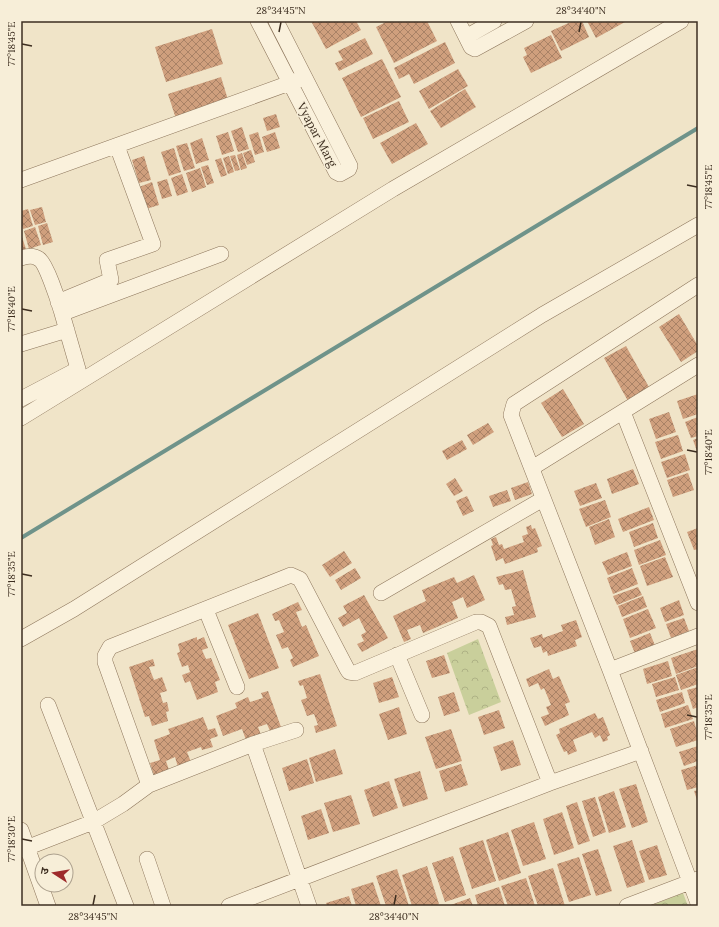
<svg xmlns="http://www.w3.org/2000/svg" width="719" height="927" font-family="Lora,'Noto Sans Devanagari',serif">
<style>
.park{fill:url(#park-crowns)}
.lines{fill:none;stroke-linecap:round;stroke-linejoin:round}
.stream{stroke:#6f938a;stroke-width:4}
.building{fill:url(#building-cross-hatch)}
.minor-casing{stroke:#8d765c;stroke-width:16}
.minor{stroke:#faf1dc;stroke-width:15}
.ticks{fill:none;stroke:#3d2e20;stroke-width:1.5}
.labels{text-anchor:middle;stroke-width:3;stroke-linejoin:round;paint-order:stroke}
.street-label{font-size:12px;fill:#3d2e20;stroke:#f7eed8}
.neatline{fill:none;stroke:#3d2e20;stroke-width:1.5}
.ticks-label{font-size:10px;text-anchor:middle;fill:#3d2e20}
</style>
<defs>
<pattern id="park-crowns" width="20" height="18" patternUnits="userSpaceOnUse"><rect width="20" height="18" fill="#c9cf9b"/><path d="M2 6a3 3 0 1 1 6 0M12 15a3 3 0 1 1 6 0" fill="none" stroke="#aeb285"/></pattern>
<pattern id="building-cross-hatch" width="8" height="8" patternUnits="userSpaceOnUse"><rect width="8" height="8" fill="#cf9f7d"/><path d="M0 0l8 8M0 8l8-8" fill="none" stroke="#a98266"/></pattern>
</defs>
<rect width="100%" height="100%" fill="#f0e4c8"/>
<path class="park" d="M 478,639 L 501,702 L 469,715 L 447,653 Z
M 683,893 L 688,906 L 650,906 Z"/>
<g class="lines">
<path class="stream" d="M 21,538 L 698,128"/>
</g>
<path class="building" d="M 311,21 L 356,21 L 361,30 L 326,49 Z
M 388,21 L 427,21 L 437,41 L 394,63 L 376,27 Z
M 573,21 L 582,21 L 589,37 L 561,51 L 551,31 Z
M 587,21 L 625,21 L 625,22 L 596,38 Z
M 212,29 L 223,64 L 166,82 L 155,47 Z
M 551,35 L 562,58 L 531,73 L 523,57 L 527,55 L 524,48 Z
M 365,38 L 373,54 L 339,71 L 335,63 L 343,60 L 338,51 Z
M 445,42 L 455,63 L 414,84 L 409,74 L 399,79 L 394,68 Z
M 382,59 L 401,97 L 361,117 L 342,78 Z
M 458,69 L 468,86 L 429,109 L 419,91 Z
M 221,77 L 229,103 L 176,119 L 168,94 Z
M 465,89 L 476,107 L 441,128 L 430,111 Z
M 399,101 L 409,122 L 373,139 L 363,118 Z
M 276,114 L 280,127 L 267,131 L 263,118 Z
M 416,123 L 428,144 L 392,164 L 380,143 Z
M 242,127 L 249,149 L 238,152 L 231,131 Z
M 228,132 L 234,151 L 222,155 L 216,136 Z
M 258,132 L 264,152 L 255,155 L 249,135 Z
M 275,132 L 280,148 L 267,152 L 262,137 Z
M 202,138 L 209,160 L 196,164 L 190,143 Z
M 187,143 L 195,168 L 184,171 L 176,146 Z
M 174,148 L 181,172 L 169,176 L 161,152 Z
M 251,150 L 255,162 L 247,165 L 243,153 Z
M 242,153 L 247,168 L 241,170 L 237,155 Z
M 235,155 L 240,170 L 235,171 L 230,156 Z
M 144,156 L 151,180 L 139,183 L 132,160 Z
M 229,156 L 234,172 L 228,174 L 223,158 Z
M 221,158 L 227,175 L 221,177 L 215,160 Z
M 208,165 L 214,183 L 207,185 L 201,167 Z
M 200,168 L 206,187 L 192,192 L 186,173 Z
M 182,174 L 188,192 L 177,196 L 171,178 Z
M 167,179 L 172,196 L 162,199 L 157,182 Z
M 152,182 L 159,205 L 146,209 L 139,187 Z
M 42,207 L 46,222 L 35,225 L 30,210 Z
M 28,209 L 33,226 L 23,229 L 21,222 L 21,211 Z
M 47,223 L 53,242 L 43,245 L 38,226 Z
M 35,227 L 41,245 L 29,249 L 24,231 Z
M 21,234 L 26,249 L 21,250 Z
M 679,314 L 698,346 L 698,351 L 681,362 L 659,327 Z
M 626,346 L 650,389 L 628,401 L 604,358 Z
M 563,389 L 584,424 L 562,437 L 541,403 Z
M 698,394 L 698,414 L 683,419 L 677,401 Z
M 669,412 L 676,432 L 656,439 L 649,419 Z
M 698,417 L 698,436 L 691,438 L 685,422 Z
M 488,423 L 494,432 L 473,445 L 467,435 Z
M 678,435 L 683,451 L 661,459 L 655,442 Z
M 698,438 L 698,454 L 693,440 Z
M 462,440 L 467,449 L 447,460 L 442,451 Z
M 685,454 L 690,470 L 667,478 L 661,462 Z
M 633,469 L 639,484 L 612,494 L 607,479 Z
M 688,473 L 694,490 L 673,497 L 667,480 Z
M 455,478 L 463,491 L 454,496 L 446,484 Z
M 528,482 L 532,494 L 515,500 L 511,488 Z
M 596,483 L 602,498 L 580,506 L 574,491 Z
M 507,490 L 511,501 L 493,507 L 489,496 Z
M 467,496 L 474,511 L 463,516 L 456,501 Z
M 605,500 L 611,517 L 586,527 L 579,509 Z
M 649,507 L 654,520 L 623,532 L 618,519 Z
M 609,519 L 615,537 L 595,545 L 589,527 Z
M 653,523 L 658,538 L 634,547 L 629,532 Z
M 531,525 L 532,529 L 535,528 L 542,546 L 537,548 L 538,552 L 505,564 L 503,558 L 496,561 L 491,546 L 493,545 L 491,539 L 496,537 L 499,545 L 502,544 L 504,549 L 524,542 L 522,536 L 528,534 L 526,527 Z
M 698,528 L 698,549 L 694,550 L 687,532 Z
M 660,540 L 666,555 L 639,565 L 634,550 Z
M 344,551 L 352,563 L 330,577 L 322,565 Z
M 627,552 L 632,566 L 608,575 L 602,562 Z
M 665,557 L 673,577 L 647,586 L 640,566 Z
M 355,568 L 361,578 L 341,590 L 335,580 Z
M 632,568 L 638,584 L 613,594 L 607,578 Z
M 523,570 L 536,617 L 507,625 L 505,617 L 514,615 L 512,607 L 516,606 L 511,589 L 505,590 L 503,584 L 499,585 L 496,577 Z
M 474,575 L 485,600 L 467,608 L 463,597 L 452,602 L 458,618 L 423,633 L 420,625 L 407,630 L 411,639 L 404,642 L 393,616 L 426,601 L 422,590 L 454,577 L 457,583 Z
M 638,587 L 642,595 L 617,605 L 613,596 Z
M 364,595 L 388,638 L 362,652 L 357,644 L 364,641 L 361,635 L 366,632 L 359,618 L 343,627 L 338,618 L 347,613 L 343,606 Z
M 643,596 L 647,607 L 622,617 L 618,606 Z
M 679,600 L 684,615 L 665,622 L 660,608 Z
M 298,602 L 302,610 L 296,612 L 302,627 L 306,625 L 319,656 L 293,667 L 290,660 L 293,658 L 288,647 L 282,649 L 276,635 L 284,632 L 279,620 L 275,621 L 272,614 Z
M 648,609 L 656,628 L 630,638 L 623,619 Z
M 258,613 L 279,668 L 249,679 L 228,625 Z
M 684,618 L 689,631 L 671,638 L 666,624 Z
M 576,620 L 582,637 L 575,640 L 577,646 L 548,656 L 547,651 L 543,653 L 541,646 L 534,648 L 530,638 L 542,634 L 543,638 L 563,631 L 561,625 Z
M 650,633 L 656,648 L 636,656 L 630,641 Z
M 197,637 L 197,640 L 204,637 L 208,648 L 202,650 L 206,659 L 211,658 L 220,680 L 215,682 L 218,692 L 197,700 L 190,681 L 185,683 L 182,675 L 190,672 L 188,665 L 182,667 L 177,653 L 180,652 L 178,644 Z
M 698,649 L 698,666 L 676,674 L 671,658 Z
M 444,655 L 450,673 L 432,678 L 426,661 Z
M 153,659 L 155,666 L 149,667 L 154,680 L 162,677 L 167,691 L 160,693 L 163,703 L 167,702 L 169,711 L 166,712 L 168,721 L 152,726 L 149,716 L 145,717 L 129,667 Z
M 668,661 L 672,676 L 647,684 L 643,669 Z
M 698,667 L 698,684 L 681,690 L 676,675 Z
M 549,669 L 553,679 L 559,676 L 570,702 L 565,704 L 569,715 L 545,726 L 541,717 L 549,714 L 546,707 L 551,705 L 544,688 L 541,690 L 538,683 L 529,687 L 526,679 Z
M 320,674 L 337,726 L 316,733 L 314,726 L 318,725 L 314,714 L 307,716 L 301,700 L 307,698 L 303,685 L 300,686 L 298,681 Z
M 392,677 L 399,697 L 379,703 L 373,683 Z
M 675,677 L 679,690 L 656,697 L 652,684 Z
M 698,687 L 698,707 L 693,709 L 687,690 Z
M 268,691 L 281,727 L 270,731 L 267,724 L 258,727 L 261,735 L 246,740 L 242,729 L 223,736 L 216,716 L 237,708 L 235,703 L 248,697 L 250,702 L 263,698 L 261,693 Z
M 454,692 L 460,711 L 444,716 L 438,697 Z
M 682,692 L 685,703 L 660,712 L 656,700 Z
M 688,705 L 693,719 L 665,728 L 661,714 Z
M 399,707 L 407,734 L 388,740 L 379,714 Z
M 499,710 L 505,728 L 484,735 L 478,717 Z
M 595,713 L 598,719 L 603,717 L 610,735 L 607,737 L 608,740 L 603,742 L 600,735 L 595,738 L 592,732 L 573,740 L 577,751 L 568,755 L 567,751 L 564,752 L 556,735 L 560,733 L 559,729 Z
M 203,717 L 208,730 L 215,728 L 218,736 L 210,739 L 213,747 L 202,750 L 201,747 L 187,752 L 191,762 L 178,767 L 175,757 L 166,761 L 169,770 L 154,775 L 150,763 L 160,760 L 154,740 L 170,734 L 168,729 Z
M 694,721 L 698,735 L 698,740 L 676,747 L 670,729 Z
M 451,729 L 462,761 L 436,769 L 425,737 Z
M 513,740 L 521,765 L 501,771 L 493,747 Z
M 698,746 L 698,761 L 684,766 L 679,752 Z
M 335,749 L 343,774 L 316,782 L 309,758 Z
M 307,759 L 314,783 L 289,791 L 282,768 Z
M 461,764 L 468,785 L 445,792 L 439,771 Z
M 698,765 L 698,787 L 687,790 L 681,770 Z
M 420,771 L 428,799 L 403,807 L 394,779 Z
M 389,781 L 398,808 L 373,817 L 364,790 Z
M 636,784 L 648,822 L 632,828 L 619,789 Z
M 698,790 L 698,803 L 694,791 Z
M 614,791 L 626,827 L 609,833 L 598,797 Z
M 351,795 L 360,824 L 333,832 L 324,803 Z
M 595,797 L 606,832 L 593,837 L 582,801 Z
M 577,802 L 590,841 L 578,845 L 566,806 Z
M 321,809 L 329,833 L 308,840 L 301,816 Z
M 562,812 L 574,848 L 554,855 L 543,819 Z
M 534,822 L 546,859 L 523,866 L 511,830 Z
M 508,832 L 521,873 L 499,881 L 486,840 Z
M 483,840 L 496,881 L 472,889 L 459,848 Z
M 632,840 L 645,882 L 627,888 L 613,846 Z
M 657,845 L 667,875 L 649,880 L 639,851 Z
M 598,849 L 612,891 L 596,896 L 582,854 Z
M 453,856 L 466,895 L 445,902 L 432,863 Z
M 579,857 L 591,895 L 569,902 L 557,864 Z
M 427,866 L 439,904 L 435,906 L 412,906 L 402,875 Z
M 553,868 L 565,906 L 538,906 L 528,876 Z
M 397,869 L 409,906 L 386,906 L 376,876 Z
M 526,878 L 535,906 L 508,906 L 501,886 Z
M 373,882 L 381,906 L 356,906 L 351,889 Z
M 499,887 L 505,906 L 478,906 L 475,895 Z
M 349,896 L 352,906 L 327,906 L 326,903 Z
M 470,898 L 473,906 L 448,906 Z"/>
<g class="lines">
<g class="minor-casing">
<path id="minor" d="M 258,21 L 336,172 L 340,174 L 349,169 L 350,166 L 276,21
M 458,21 L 471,47 L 475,49 L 526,21
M 466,37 L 494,21
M 21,180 L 298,80
M 21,258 C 28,256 33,255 39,259 C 46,263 58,300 61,310 L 66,312 L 221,254
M 698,285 L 514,404 L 511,415 L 610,670 L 698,903
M 58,302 L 111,280 L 107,260 L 153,244 L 117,146
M 21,344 L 67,330
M 21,399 L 78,369 L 61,310
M 623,412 L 698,603
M 21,418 L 393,189 L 681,21
M 532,468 L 698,365
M 381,593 L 543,499
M 206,610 L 237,687
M 21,639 L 74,609 L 542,315 L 698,225
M 397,655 L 422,715
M 610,670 L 698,636
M 48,705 L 126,906
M 253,744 L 309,906
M 149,785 L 253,744 L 296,730
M 21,830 L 48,906
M 21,850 L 93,822 L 123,804 L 149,785 L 105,662 L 105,656 L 110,647 L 291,575 L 300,579 L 347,669 L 349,672 L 355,673 L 476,622 L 481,622 L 489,626 L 550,783
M 147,859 L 163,906
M 229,906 L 550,783 L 641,751
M 627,906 L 698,879"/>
</g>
<use href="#minor" class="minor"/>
</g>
<path class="ticks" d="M 279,32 L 281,22M 579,32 L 581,22M 22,44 L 32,46M 687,185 L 697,187M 22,309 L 32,311M 687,450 L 697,452M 22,574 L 32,576M 687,715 L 697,717M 22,839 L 32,841M 93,905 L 95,895M 394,905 L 396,895"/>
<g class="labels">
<g class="street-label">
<text transform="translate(317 135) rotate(62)" y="4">Vyapar Marg</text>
</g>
</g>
<rect width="719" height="927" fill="none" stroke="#f7eed8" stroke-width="44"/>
<g transform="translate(54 873) rotate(282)"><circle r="19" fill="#f7eed8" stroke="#ada18e"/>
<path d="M0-3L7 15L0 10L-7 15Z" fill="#9e2a2b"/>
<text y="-6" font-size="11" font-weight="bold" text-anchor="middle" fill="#3d2e20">उ</text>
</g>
<rect x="22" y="22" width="675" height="883" class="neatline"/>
<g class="ticks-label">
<text x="281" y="14">28°34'45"N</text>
<text x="581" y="14">28°34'40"N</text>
<text transform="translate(11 44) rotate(-90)" y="4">77°18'45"E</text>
<text transform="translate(708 187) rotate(-90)" y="4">77°18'45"E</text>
<text transform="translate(11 309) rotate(-90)" y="4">77°18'40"E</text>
<text transform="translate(708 452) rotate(-90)" y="4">77°18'40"E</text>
<text transform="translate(11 574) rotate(-90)" y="4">77°18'35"E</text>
<text transform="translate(708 717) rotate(-90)" y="4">77°18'35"E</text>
<text transform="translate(11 839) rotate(-90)" y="4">77°18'30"E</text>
<text x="93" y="920">28°34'45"N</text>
<text x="394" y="920">28°34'40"N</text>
</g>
</svg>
